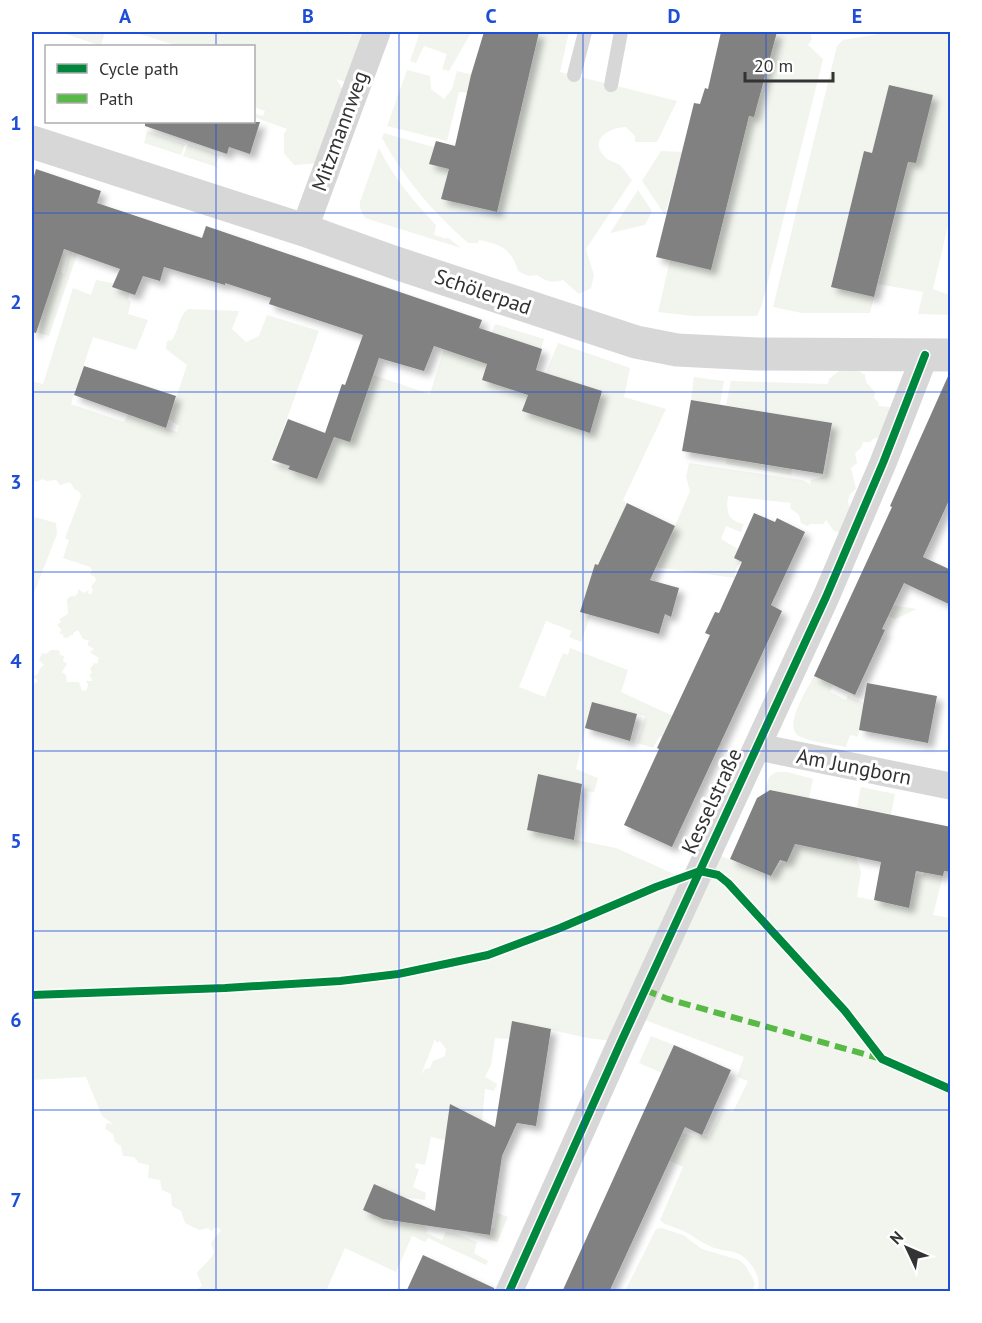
<svg xmlns="http://www.w3.org/2000/svg" width="982" height="1323" font-family="'PT Sans',sans-serif">
<style>
.green{fill:#f1f5ed;fill-rule:evenodd}
.building{fill:#818181;filter:url(#shadow)}
.lines{fill:none;stroke-linecap:round;stroke-linejoin:round}
.service{stroke:#d7d7d7;stroke-width:14}
.minor{stroke:#d7d7d7;stroke-width:27}
.tertiary{stroke:#d7d7d7;stroke-width:33}
.quiet{stroke:#58b947;stroke-width:6;stroke-dasharray:12 6;stroke-linecap:butt}
.cycleway-casing{stroke:#fff;stroke-width:11}
.cycleway{stroke:#00873e;stroke-width:8}
.grid{fill:none;stroke:#1d4ed8;stroke-width:1.5;stroke-opacity:0.55}
.labels{text-anchor:middle;stroke-width:6;stroke-linejoin:round;paint-order:stroke}
.street-label{font-size:21px;fill:#333;stroke:#fff}
.neatline{fill:none;stroke:#1d4ed8;stroke-width:2}
.grid-label{font-size:20px;text-anchor:middle;font-weight:bold;fill:#1d4ed8}
</style>
<defs>
<filter id="shadow"><feDropShadow dx="5.5" dy="5.5" stdDeviation="3" flood-color="#0004"/></filter>
</defs>
<rect width="100%" height="100%" fill="#fff"/>
<path class="green" d="M 60,32 L 105,32 L 101,46 Z
M 133,32 L 351,32 L 351,35 L 367,33 L 352,84 L 336,79 L 343,90 L 320,163 L 294,165 L 284,153 L 284,134 L 287,129 L 254,117 L 254,113 L 263,116 L 265,111 L 254,107 L 254,46 L 178,46 Z
M 420,32 L 470,32 L 471,33 L 449,71 L 442,69 L 447,54 L 424,46 L 416,63 L 410,61 Z
M 484,32 L 569,32 L 560,72 L 677,101 L 657,142 L 635,142 L 635,136 L 626,127 C 607,128 587,141 607,159 C 611,162 616,162 620,165 C 624,169 628,176 632,180 L 586,249 L 594,275 L 591,288 L 579,294 L 563,280 C 552,283 547,282 537,275 L 528,276 L 518,271 C 512,249 500,244 479,240 L 478,243 L 468,243 C 434,213 404,179 382,138 L 384,133 L 433,147 L 436,141 L 455,146 L 469,93 L 459,92 L 447,141 L 387,126 L 407,70 L 430,76 L 431,89 L 444,99 L 452,89 L 457,71 L 473,75 Z
M 774,32 L 810,32 L 812,39 L 808,45 L 823,59 L 762,305 L 757,316 L 694,316 L 658,312 L 670,260 L 711,270 L 749,116 L 754,117 L 777,33 Z
M 891,32 L 950,32 L 950,217 L 933,289 L 950,295 L 950,315 L 918,314 L 923,292 L 878,284 L 908,162 L 916,163 L 932,95 L 889,85 L 872,153 L 864,151 L 831,286 L 874,297 L 870,313 L 802,313 L 773,307 L 837,46 L 843,40 Z
M 147,131 L 185,144 L 181,155 L 144,143 Z
M 188,144 L 220,155 L 216,165 L 220,168 L 183,156 Z
M 379,148 C 393,177 414,202 436,225 L 434,235 L 447,239 L 447,237 L 461,248 L 365,218 L 360,208 L 360,202 Z
M 661,151 L 682,152 L 665,215 L 642,181 Z
M 638,190 L 652,211 L 645,225 L 610,233 Z
M 37,244 L 64,254 L 61,272 L 64,274 L 71,247 L 79,249 L 49,336 L 36,332 L 57,270 L 32,262 L 32,247 L 34,248 Z
M 96,280 L 113,283 L 112,287 L 130,293 L 128,299 L 131,302 L 128,314 L 148,320 L 136,350 L 93,337 L 71,404 L 124,422 L 128,414 L 177,432 L 179,426 L 169,419 L 187,365 L 166,349 L 167,341 L 172,340 C 179,330 178,317 188,309 L 239,311 L 232,329 L 246,342 L 259,336 L 267,315 L 319,331 L 271,462 L 316,479 L 325,460 L 325,434 L 350,442 L 373,375 L 430,394 L 444,349 L 487,364 L 482,380 L 528,395 L 522,411 L 602,391 L 546,373 L 558,343 L 630,368 L 624,397 L 666,409 L 623,500 L 627,503 L 614,532 L 675,526 L 690,491 L 686,477 L 689,463 L 802,480 L 810,484 L 811,480 L 825,476 L 829,454 L 832,424 L 726,405 L 731,381 L 828,384 L 829,379 L 845,366 L 859,371 L 865,375 L 866,382 L 875,392 L 874,398 L 879,403 L 878,406 L 900,408 L 883,436 L 873,439 L 870,442 L 863,442 L 861,448 L 855,453 L 857,463 L 851,468 L 856,489 L 850,494 L 848,500 L 851,516 L 846,534 L 834,531 L 826,520 L 823,524 L 811,524 L 807,526 L 801,523 L 799,515 L 790,508 L 791,503 L 728,496 C 726,511 727,521 744,524 L 741,532 L 726,526 L 721,539 L 738,549 L 734,558 L 740,561 L 735,572 L 735,578 L 626,563 L 620,571 L 595,564 L 580,611 L 591,615 L 581,642 L 569,637 L 572,631 L 546,621 L 519,687 L 545,697 L 563,653 L 568,655 L 570,648 L 628,670 L 621,692 L 712,734 L 719,738 L 722,744 L 719,748 L 695,737 L 690,748 L 660,736 L 653,748 L 637,743 L 645,716 L 592,702 L 576,769 L 598,778 L 594,792 L 583,791 L 583,784 L 538,774 L 527,830 L 616,848 L 694,883 L 709,851 L 771,876 L 794,846 L 790,838 L 828,833 L 824,850 L 856,857 L 861,872 L 857,897 L 908,907 L 916,874 L 923,875 L 925,866 L 944,871 L 933,915 L 950,918 L 950,1291 L 757,1291 C 763,1280 752,1262 741,1255 C 735,1251 725,1251 718,1249 C 702,1245 692,1233 676,1228 C 670,1225 664,1225 660,1220 L 683,1167 L 662,1157 L 665,1128 L 700,1138 L 699,1134 L 709,1137 L 723,1108 L 733,1112 L 748,1081 L 737,1077 L 744,1057 L 634,1016 L 621,1042 L 587,1038 L 512,1021 L 509,1039 L 495,1038 L 491,1065 L 485,1077 L 497,1084 L 494,1091 L 485,1089 L 482,1125 L 474,1147 L 431,1137 L 425,1165 L 416,1163 L 415,1168 L 419,1169 L 413,1187 L 426,1193 L 425,1200 L 404,1197 L 374,1184 L 363,1210 L 392,1223 L 394,1221 L 399,1223 L 402,1216 L 426,1224 L 425,1227 L 428,1229 L 426,1233 L 442,1240 L 446,1232 L 457,1234 L 477,1242 L 474,1253 L 488,1261 L 486,1265 L 428,1238 L 425,1242 L 412,1236 L 396,1272 L 345,1248 L 326,1291 L 196,1291 L 202,1286 L 197,1273 C 202,1266 211,1260 214,1252 L 211,1243 L 221,1230 L 216,1227 L 211,1231 L 208,1228 L 199,1230 L 185,1223 L 181,1211 L 172,1206 L 171,1194 L 162,1190 L 160,1180 L 148,1178 L 149,1165 L 139,1163 L 134,1157 L 123,1156 L 121,1146 L 115,1142 L 113,1134 L 105,1129 L 107,1123 L 113,1124 L 102,1116 L 86,1077 L 32,1080 L 32,685 L 38,681 L 33,676 L 38,674 L 40,668 L 44,665 L 39,660 L 42,653 L 46,654 L 51,650 L 59,650 L 60,655 L 64,656 L 63,661 L 67,664 L 62,672 L 66,675 L 67,682 L 79,682 L 82,691 L 87,690 L 88,684 L 86,681 L 92,681 L 91,677 L 89,676 L 92,672 L 90,669 L 94,663 L 97,664 L 99,658 L 90,652 L 94,649 L 88,645 L 88,642 L 90,641 L 83,639 L 78,630 L 73,633 L 73,635 L 70,635 L 68,638 L 63,637 L 63,634 L 60,634 L 61,629 L 57,625 L 61,622 L 59,619 L 68,614 L 67,599 L 71,596 L 75,596 L 78,593 L 78,589 L 84,593 L 89,590 L 88,594 L 91,594 L 93,590 L 91,587 L 96,580 L 95,577 L 90,574 L 92,570 L 90,567 L 63,558 L 69,540 L 65,538 L 81,496 L 79,491 L 75,490 L 70,482 L 60,485 L 56,480 L 46,481 L 43,479 L 36,482 L 32,479 L 32,381 L 43,384 L 73,288 L 91,295 ZM 435,1039 L 437,1043 L 440,1041 L 446,1049 L 445,1056 L 433,1061 L 430,1068 L 425,1069 L 421,1075 Z
M 495,324 L 544,339 L 541,349 L 492,332 Z
M 694,377 L 724,381 L 720,404 L 691,400 Z
M 727,459 L 792,469 L 791,475 L 726,464 Z
M 35,517 L 56,523 L 57,534 L 32,598 L 32,544 L 34,538 L 32,537 L 32,528 Z
M 869,602 L 917,609 L 895,619 L 866,608 Z
M 814,676 L 833,685 L 830,692 L 846,700 L 848,696 L 864,703 L 858,737 L 850,735 L 846,747 C 832,744 812,743 799,736 C 782,727 808,688 814,676 Z
M 776,772 L 787,772 L 813,779 L 809,798 L 771,790 L 764,794 L 769,777 Z
M 861,787 L 895,794 L 891,814 L 857,807 Z
M 651,1036 L 674,1045 L 662,1073 L 639,1063 Z
M 497,1213 L 508,1217 L 497,1242 L 467,1232 L 490,1235 L 491,1228 L 494,1228 Z
M 662,1228 L 683,1235 L 702,1249 L 739,1260 L 745,1265 L 753,1279 L 755,1284 L 752,1291 L 625,1291 L 656,1229 Z"/>
<path class="building" d="M 484,32 L 539,32 L 497,212 L 441,199 L 449,169 L 429,164 L 436,141 L 455,146 L 471,75 Z
M 721,32 L 777,32 L 754,117 L 749,116 L 711,270 L 656,257 L 694,103 L 700,104 L 705,88 L 708,89 Z
M 889,85 L 933,95 L 916,163 L 908,162 L 874,297 L 831,287 L 864,151 L 872,153 Z
M 145,122 L 260,122 L 250,154 L 229,147 L 227,154 L 145,126 Z
M 36,169 L 101,191 L 97,203 L 202,238 L 206,226 L 482,320 L 479,328 L 542,349 L 536,370 L 602,391 L 590,433 L 522,411 L 528,395 L 482,380 L 487,364 L 434,346 L 424,371 L 379,358 L 350,442 L 334,437 L 317,479 L 288,469 L 290,466 L 272,460 L 288,419 L 325,433 L 342,384 L 345,385 L 363,335 L 269,304 L 271,298 L 225,283 L 225,285 L 164,267 L 160,281 L 143,276 L 135,295 L 112,287 L 120,269 L 64,249 L 36,333 L 32,332 L 32,183 Z
M 84,366 L 176,396 L 166,428 L 74,395 Z
M 949,374 L 951,374 L 951,496 L 923,557 L 951,570 L 951,605 L 904,583 L 882,629 L 885,630 L 855,695 L 814,676 L 892,507 L 890,506 Z
M 691,400 L 832,423 L 823,474 L 682,451 Z
M 627,503 L 675,526 L 650,580 L 679,588 L 671,617 L 665,614 L 659,634 L 580,612 L 595,564 L 598,565 Z
M 754,513 L 775,522 L 777,518 L 805,532 L 771,605 L 782,611 L 672,847 L 624,825 L 659,749 L 657,748 L 710,635 L 705,633 L 715,612 L 719,613 L 742,562 L 734,558 Z
M 867,683 L 937,696 L 928,743 L 859,730 Z
M 592,702 L 637,714 L 630,741 L 585,728 Z
M 538,774 L 582,784 L 574,840 L 527,830 Z
M 770,790 L 951,827 L 951,872 L 944,871 L 943,876 L 916,871 L 909,908 L 874,900 L 881,862 L 795,844 L 787,862 L 780,860 L 771,876 L 730,859 L 757,798 Z
M 512,1021 L 551,1029 L 536,1126 L 517,1123 L 502,1156 L 490,1235 L 383,1219 L 363,1210 L 374,1184 L 435,1211 L 450,1104 L 495,1127 Z
M 674,1045 L 731,1070 L 702,1135 L 685,1127 L 609,1292 L 562,1292 Z
M 423,1255 L 494,1288 L 494,1292 L 406,1292 Z"/>
<g class="lines">
<path class="service" d="M 574,75 L 585,32
M 611,85 L 621,32"/>
<path class="minor" d="M 304,230 L 377,32
M 758,747 L 950,786
M 509,1292 L 621,1042 L 826,597 L 883,463 L 925,355"/>
<path class="tertiary" d="M 32,142 L 304,230 L 393,262 L 636,342 L 677,350 L 757,354 L 950,355"/>
<path class="quiet" d="M 645,990 L 668,999 L 882,1059"/>
<g class="cycleway-casing">
<path id="cycleway" d="M 32,995 L 225,988 L 340,981 L 398,974 L 488,955 L 560,928 L 656,887 L 700,871 L 718,875 L 728,883 L 845,1011 L 882,1059 L 950,1089
M 509,1292 L 621,1042 L 826,597 L 883,463 L 925,355"/>
</g>
<use href="#cycleway" class="cycleway"/>
</g>
<path class="grid" d="M 216,32 L 216,46M 399,32 L 399,1292M 583,32 L 583,1292M 766,32 L 766,1292M 216,122 L 216,1292M 32,213 L 950,213M 32,392 L 950,392M 32,572 L 950,572M 32,751 L 950,751M 32,931 L 950,931M 32,1110 L 950,1110"/>
<g class="labels">
<g class="street-label">
<text transform="translate(340 131) rotate(-70)" y="7">Mitzmannweg</text>
<text transform="translate(483 292) rotate(19)" y="7">Schölerpad</text>
<text transform="translate(854 767) rotate(11)" y="7">Am Jungborn</text>
<text transform="translate(712 801) rotate(-65)" y="7">Kesselstraße</text>
</g>
</g>
<rect width="982" height="1323" fill="none" stroke="#ffffff" stroke-width="66"/>
<rect x="45" y="45" width="210" height="78" fill="#ffffff" stroke="#adadad" stroke-width="1.5"/>
<rect x="57" y="64" width="30" height="9" fill="#00873e" stroke="#adadad" stroke-width="1.5"/>
<text x="99" y="75" font-size="18" fill="#333333">Cycle path</text>
<rect x="57" y="94" width="30" height="9" fill="#58b947" stroke="#adadad" stroke-width="1.5"/>
<text x="99" y="105" font-size="18" fill="#333333">Path</text>
<g transform="translate(907 1248) rotate(314)" stroke="#ffffff" stroke-width="4.5" paint-order="stroke">
<path d="M0-4.5L10 22L0 15L-10 22Z" fill="#333333"/>
<text y="-9" font-size="16" font-weight="bold" text-anchor="middle" fill="#333333">N</text>
</g>
<path d="M745 72v9h88v-9" fill="none" stroke="#333333" stroke-width="3"/>
<text x="754" y="72" font-size="18" fill="#333333" stroke="#ffffff" stroke-width="4.5" paint-order="stroke">20 m</text>
<rect x="33" y="33" width="916" height="1257" class="neatline"/>
<g class="grid-label">
<text x="125" y="23">A</text>
<text x="308" y="23">B</text>
<text x="491" y="23">C</text>
<text x="674" y="23">D</text>
<text x="857" y="23">E</text>
<text x="16" y="130">1</text>
<text x="16" y="309">2</text>
<text x="16" y="489">3</text>
<text x="16" y="668">4</text>
<text x="16" y="848">5</text>
<text x="16" y="1027">6</text>
<text x="16" y="1207">7</text>
</g>
</svg>
